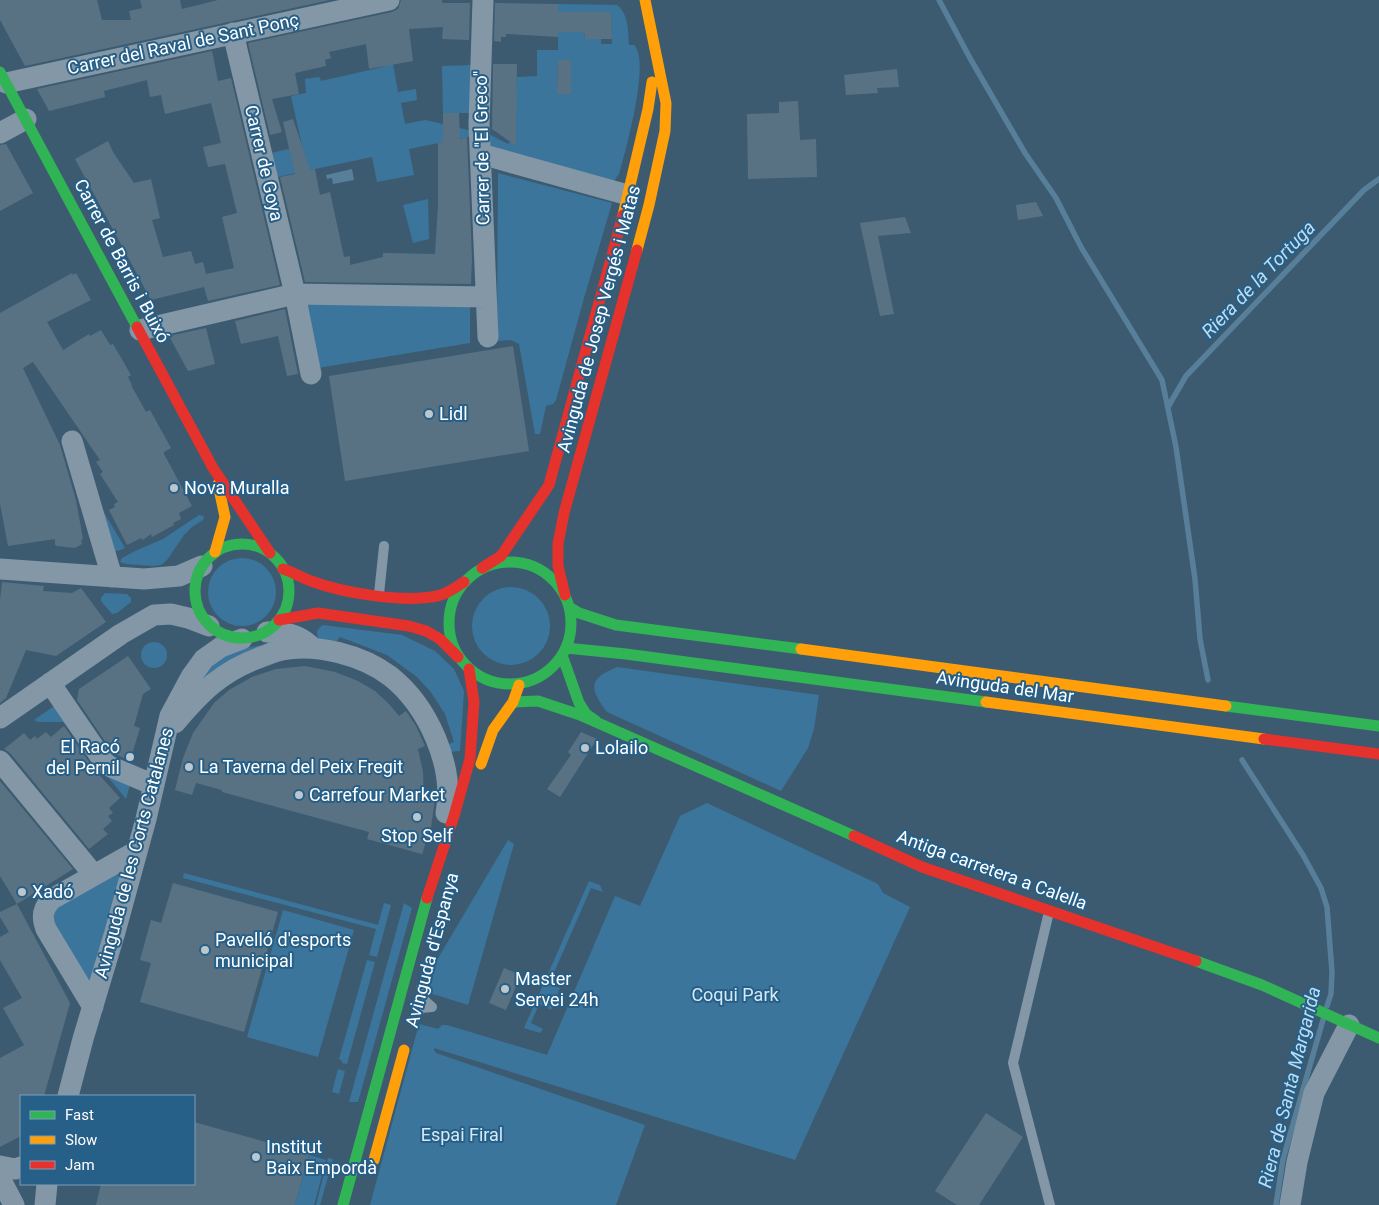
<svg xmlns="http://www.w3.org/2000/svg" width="1379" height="1205" font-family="Roboto,sans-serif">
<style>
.green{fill:#3b759c;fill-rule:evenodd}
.water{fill:#587f99}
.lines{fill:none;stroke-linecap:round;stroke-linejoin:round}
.stream{stroke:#587f99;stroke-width:5.5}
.building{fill:#597283}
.lane{stroke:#8397a6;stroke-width:10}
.street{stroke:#8397a6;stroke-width:21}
.fast{stroke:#30b455;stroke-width:11}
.slow{stroke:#ff9f0a;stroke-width:11}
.jam{stroke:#e5322d;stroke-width:11}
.poi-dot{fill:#bbc6cd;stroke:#265f87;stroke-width:2}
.labels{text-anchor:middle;stroke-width:4;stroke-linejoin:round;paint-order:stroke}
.street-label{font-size:18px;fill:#fff;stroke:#265f87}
.poi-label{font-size:18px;fill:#fff;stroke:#265f87;text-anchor:start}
.park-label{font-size:18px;fill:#d5e9f7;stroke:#265f87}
.water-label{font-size:19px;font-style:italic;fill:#bddcf0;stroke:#265f87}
</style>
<rect width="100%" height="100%" fill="#3c5b71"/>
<path class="green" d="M 558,4 L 617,5 C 629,14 628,32 629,45 L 634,45 C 651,60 625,153 619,174 L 614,181 L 492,151 L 485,132 L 508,144 L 510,142 L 517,77 L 537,76 L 537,50 L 558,50 ZM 575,12 L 611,12 L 612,44 L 601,44 L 601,39 L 585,39 L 584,32 ZM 558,60 L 571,60 L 571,94 L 557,94 Z
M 393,64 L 398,92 L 416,89 L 417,100 L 401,103 L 405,124 L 425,120 L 430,121 L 472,131 L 473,136 L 409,149 L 414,175 L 377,182 L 372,157 L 277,177 L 271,153 L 302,146 L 291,96 L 306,93 L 305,79 L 319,77 L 321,81 L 383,67 L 383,65 Z
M 472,65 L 473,113 L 443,113 L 442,66 Z
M 498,173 L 612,203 L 584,298 L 556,400 L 553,404 L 546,406 L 540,434 L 535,434 L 519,344 L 511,340 L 497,341 Z
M 428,199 L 429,239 L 413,243 L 403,205 Z
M 470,303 L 470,343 L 318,368 L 304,304 Z
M 102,509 L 125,548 L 118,551 L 114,551 Z
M 199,515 L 204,516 L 203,520 L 192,527 L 184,535 L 167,560 L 161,565 L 153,566 L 126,564 L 120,562 L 122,558 L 135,551 L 163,539 Z
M208 592a34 34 0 1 1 68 0a34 34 0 1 1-68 0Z
M472 626a39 39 0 1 1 78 0a39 39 0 1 1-78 0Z
M 105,593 L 127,594 L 131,598 L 131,602 L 117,613 L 112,614 L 101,601 L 101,598 Z
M 323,625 L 402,635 L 435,651 L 454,669 L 464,691 L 460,751 L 449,752 L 446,745 L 454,742 L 445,714 L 430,691 L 417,677 L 387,655 L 340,637 L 335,643 L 318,639 C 316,632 317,629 323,625 Z
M 276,639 L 194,683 C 208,668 225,653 246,648 C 258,646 264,645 276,639 Z
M141 655a13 13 0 1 1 26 0a13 13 0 1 1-26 0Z
M 617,667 L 819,695 L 814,729 L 808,748 L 781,791 L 607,712 C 589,688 588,679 617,667 Z
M 57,704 L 130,785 L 126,799 L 63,722 L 38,722 L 34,720 Z
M 707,803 L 878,884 L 883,893 L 910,907 L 795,1160 L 434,1048 L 434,1050 L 436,1053 L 645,1125 L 616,1205 L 370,1205 L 419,1024 L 438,1029 L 442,1025 L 447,1025 L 547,1055 L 615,896 L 640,906 L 680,816 Z
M 508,840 L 514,844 L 468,1005 C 454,1001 442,996 428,993 L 437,960 Z
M 127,861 L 90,995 L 48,913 Z
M 184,873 L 378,925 L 384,903 L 391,905 L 377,957 L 369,955 L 376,929 L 183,878 Z
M 589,881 L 600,885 L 603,892 L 591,888 L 549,984 L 560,988 L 551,1010 L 539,1004 L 531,1023 L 543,1029 L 540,1033 L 524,1028 Z
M 404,903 L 412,908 L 358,1102 L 349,1102 Z
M 283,910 L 354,930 L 318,1057 L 247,1037 Z
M 367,960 L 375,962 L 347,1064 L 342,1063 L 342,1061 L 339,1059 Z
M 338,1069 L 345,1071 L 339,1094 L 332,1092 Z
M 309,1155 L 326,1160 L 314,1205 L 295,1205 Z
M 328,1158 L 333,1159 L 320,1205 L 316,1205 Z"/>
<path class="water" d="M 352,169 L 354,180 L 333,184 L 332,178 L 327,179 L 326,175 Z"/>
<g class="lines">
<path class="stream" d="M 939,0 L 971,60 L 1025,153 L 1056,198 L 1081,247 L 1162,380 L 1176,447 L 1195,579 L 1200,639 L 1208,680
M 1168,407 L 1186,376 L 1364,190 L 1379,179
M 1242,760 L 1303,855 L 1321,888 L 1327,907 L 1332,972 L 1331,994 L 1327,1006
M 1276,1205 L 1283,1159 L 1323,1020"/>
</g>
<path class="building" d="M 0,0 L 97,0 L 102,20 L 131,20 L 129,11 L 142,8 L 140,0 L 180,0 L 182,9 L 218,0 L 330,0 L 25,66 L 0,20 Z
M 401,0 L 442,0 L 442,3 L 470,3 L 469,40 L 442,39 L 443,27 L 409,29 L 413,61 L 369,69 L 366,44 L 329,52 L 331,58 L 325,60 L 326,66 L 295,73 L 299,94 L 272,99 L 282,132 L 270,135 L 248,43 L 392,12 L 398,9 Z
M 495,3 L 558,4 L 558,12 L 611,12 L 612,39 L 585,39 L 584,32 L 558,32 L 558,37 L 506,34 L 506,37 L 501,37 L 501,42 L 494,41 Z
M 212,51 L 218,81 L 231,78 L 280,285 L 208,301 L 204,287 L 151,300 L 75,159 L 108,141 L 113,152 L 134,183 L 151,179 L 160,218 L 152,220 L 163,257 L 191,251 L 195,264 L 203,262 L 206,274 L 234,268 L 222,217 L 237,213 L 225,164 L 208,167 L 203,147 L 221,143 L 211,103 L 165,114 L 161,95 L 150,97 L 147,80 L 104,91 L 105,97 L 49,111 L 37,89 Z
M 558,60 L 571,60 L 571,94 L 557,94 Z
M 493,64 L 517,64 L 516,146 L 492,129 Z
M 897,69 L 899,87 L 877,88 L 878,93 L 846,95 L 844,75 Z
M 798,101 L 800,140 L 816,139 L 817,177 L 748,179 L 747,114 L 779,113 L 779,102 Z
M 443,113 L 459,113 L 460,139 L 467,137 L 472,258 L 471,284 L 305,282 L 280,177 L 295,174 L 283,122 L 293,119 L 310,170 L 315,169 L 320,195 L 330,192 L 344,257 L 350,256 L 350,265 L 383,257 L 383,253 L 435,254 L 438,206 L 438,143 L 443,142 Z
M 6,144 L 33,193 L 0,211 L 0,145 Z
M 1036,202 L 1043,216 L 1018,220 L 1016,205 Z
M 905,217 L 911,233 L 878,236 L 894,314 L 880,316 L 860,223 Z
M 72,273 L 73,275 L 76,273 L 91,300 L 47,322 L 63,350 L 89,334 L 90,336 L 101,330 L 110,345 L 113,344 L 131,375 L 128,377 L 132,385 L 131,385 L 146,412 L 150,410 L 171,448 L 164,452 L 164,454 L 192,506 L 179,513 L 181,519 L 173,523 L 174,525 L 152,537 L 151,534 L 143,540 L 141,538 L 127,545 L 109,510 L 115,507 L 114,504 L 118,502 L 100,474 L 103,472 L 96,462 L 100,460 L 33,362 L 23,368 L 60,445 L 76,500 L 83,539 L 81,540 L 82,544 L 75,548 L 57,546 L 55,545 L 55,539 L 8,546 L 0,504 L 0,313 Z
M 285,309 L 298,374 L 287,376 L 278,336 L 241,344 L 235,321 Z
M 206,328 L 215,364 L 188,371 L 169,336 Z
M 513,346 L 529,451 L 345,481 L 329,376 Z
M 2,582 L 44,586 L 43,591 L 72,593 L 81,588 L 106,622 L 56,656 L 26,650 L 6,698 L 0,703 L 0,600 Z
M 128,656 L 151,689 L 143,694 L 134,726 L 140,728 L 130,761 L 113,753 L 77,700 L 79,689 Z
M 305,666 L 335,672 L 358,681 L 375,691 L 389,704 L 399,716 L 406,711 L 416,726 L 425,746 L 418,749 L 423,772 L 424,798 L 435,800 L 431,827 L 422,854 L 367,839 L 369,832 L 222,792 L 222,790 L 196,783 L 192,795 L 175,790 L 183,758 L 193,733 L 214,703 L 229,690 L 252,677 L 276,669 Z
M 64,726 L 94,769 L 120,798 L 109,808 L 113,813 L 108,816 L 112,821 L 103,829 L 108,834 L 89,849 L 10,753 L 4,749 L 24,733 L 30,740 L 35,736 L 37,739 L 46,732 L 51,737 Z
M 581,732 L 597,739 L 560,797 L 547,789 L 571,755 L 568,752 Z
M 0,781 L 73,869 L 17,904 L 70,1003 L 44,1096 L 21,1096 L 21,1136 L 0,1147 L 0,1058 L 24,1045 L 3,1008 L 22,998 L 0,960 L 0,937 L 9,932 L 0,917 L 0,912 L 17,904 L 0,876 Z
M 173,883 L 278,912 L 244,1032 L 140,1002 L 151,963 L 140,960 L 151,920 L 161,923 Z
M 504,968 L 521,975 L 506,1010 L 489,1003 Z
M 986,1113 L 1023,1137 L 979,1205 L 957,1205 L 935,1191 Z
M 194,1122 L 309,1154 L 295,1205 L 96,1205 L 101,1184 L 194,1184 Z"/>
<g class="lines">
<path class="lane" d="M 379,594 L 384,546
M 1049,912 L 1013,1063 L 1050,1205
M 421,988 L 424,1000 L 432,1007
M 413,1020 L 421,1008 L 432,1007"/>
<path class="street" d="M 483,0 L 479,125 L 488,337
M 233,33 L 295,294 L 311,374
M 6,83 L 389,0
M 0,133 L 26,119
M 481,154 L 628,195
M 140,330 L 295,294 L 486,297
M 72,441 L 112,577
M 0,569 L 144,579 L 179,576 L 202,566
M 267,632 C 286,632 298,634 312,647
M 50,683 L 104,762 L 109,766 L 154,785
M 0,718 L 121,634 L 154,615 L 171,614 L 188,618 L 209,626
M 175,723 C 201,692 222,671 261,657 C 267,655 275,651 282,650 C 316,643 362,655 390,676 C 428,706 455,766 446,813
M 0,761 L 94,875
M 93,1007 L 46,929 C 41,916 43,908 52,899 L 137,851
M 68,1096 L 83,1039 L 115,932 L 146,819 L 170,716 L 191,677 L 204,659 L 221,647 L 242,639
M 0,1166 L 15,1169 L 21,1167
M 0,1178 L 14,1205
M 45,1205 L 47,1184
M 1290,1205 L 1297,1162 L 1314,1093 L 1349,1025"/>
<path class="fast" d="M 0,72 L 137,327
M195 591a47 47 0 1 1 94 0a47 47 0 1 1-94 0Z
M449 623a61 61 0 1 1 122 0a61 61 0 1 1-122 0Z
M 569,607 L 579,613 L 616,625 L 801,649
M 566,648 L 626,654 L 986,702
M 562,655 L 579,703 L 586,714 L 596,721
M 513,702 L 538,701 L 580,715 L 854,836
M 1226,706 L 1379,726
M 1196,961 L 1262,985 L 1379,1038
M 343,1205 L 427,898"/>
<path class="slow" d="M 623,215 L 648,109 L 652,82
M 637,250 L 649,205 L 665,131 L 666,103 L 645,0
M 215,552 L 225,517 L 218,484
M 801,649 L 1226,706
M 986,702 L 1264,739
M 481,764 L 493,730 L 513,702 L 519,685
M 374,1160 L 404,1050"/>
<path class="jam" d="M 137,327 L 213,468 L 270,553
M 482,568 L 501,556 L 549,485 L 623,215
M 283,569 C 293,572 302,578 311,581 C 343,593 403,603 437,596 C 447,594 456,587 464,582
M 565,595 L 558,566 L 558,544 L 564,513 L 637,250
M 279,620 L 318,613 L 409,626 L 426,631 L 440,639 L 458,657
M 1264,739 L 1379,754
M 854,836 L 922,867 L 1196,961
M 427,898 L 454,816 L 470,759 L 474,702 L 469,669"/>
</g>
<g class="poi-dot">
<circle cx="429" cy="414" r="5"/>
<circle cx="174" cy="488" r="5"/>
<circle cx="585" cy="748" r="5"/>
<circle cx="130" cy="757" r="5"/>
<circle cx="189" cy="767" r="5"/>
<circle cx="299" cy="795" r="5"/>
<circle cx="417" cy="817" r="5"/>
<circle cx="22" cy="892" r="5"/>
<circle cx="205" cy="950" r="5"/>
<circle cx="505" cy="989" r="5"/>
<circle cx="256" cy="1157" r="5"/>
</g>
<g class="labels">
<g class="street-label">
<text transform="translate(183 44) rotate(-12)" y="6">Carrer del Raval de Sant Ponç</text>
<text transform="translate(482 148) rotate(-91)" y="6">Carrer de "El Greco"</text>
<text transform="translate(264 163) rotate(77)" y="6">Carrer de Goya</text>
<text transform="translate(122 261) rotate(62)" y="6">Carrer de Barris i Buixó</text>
<text transform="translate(599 319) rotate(-75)" y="6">Avinguda de Josep Vergés i Matas</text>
<text transform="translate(1005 687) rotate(8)" y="6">Avinguda del Mar</text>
<text transform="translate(134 853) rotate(-75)" y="6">Avinguda de les Corts Catalanes</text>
<text transform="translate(992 870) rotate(20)" y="6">Antiga carretera a Calella</text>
<text transform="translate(432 950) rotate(-75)" y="6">Avinguda d'Espanya</text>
</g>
<g class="poi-label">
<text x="439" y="420">Lidl</text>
<text x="184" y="494">Nova Muralla</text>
<text x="120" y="753" text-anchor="end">El Racó<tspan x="120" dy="21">del Pernil</tspan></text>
<text x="595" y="754">Lolailo</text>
<text x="199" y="773">La Taverna del Peix Fregit</text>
<text x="309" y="801">Carrefour Market</text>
<text x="417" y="842" text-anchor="middle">Stop Self</text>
<text x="32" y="898">Xadó</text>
<text x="215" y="946">Pavelló d'esports<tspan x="215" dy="21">municipal</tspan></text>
<text x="515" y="985">Master<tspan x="515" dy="21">Servei 24h</tspan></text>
<text x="266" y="1153">Institut<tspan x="266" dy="21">Baix Empordà</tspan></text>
</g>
<g class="park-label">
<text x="735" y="1001">Coqui Park</text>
<text x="462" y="1141">Espai Firal</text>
</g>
<g class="water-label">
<text transform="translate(1258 279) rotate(-46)" y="7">Riera de la Tortuga</text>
<text transform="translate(1289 1087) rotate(-76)" y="7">Riera de Santa Margarida</text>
</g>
</g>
<rect x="20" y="1095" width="175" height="90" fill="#265f87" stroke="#7d9fb7"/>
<rect x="30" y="1111" width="25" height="8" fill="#30b455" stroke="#7d9fb7"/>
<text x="65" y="1120" font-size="15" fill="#ffffff">Fast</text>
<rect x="30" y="1136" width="25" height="8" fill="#ff9f0a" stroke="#7d9fb7"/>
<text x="65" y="1145" font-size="15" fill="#ffffff">Slow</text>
<rect x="30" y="1161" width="25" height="8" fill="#e5322d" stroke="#7d9fb7"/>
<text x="65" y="1170" font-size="15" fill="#ffffff">Jam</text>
</svg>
